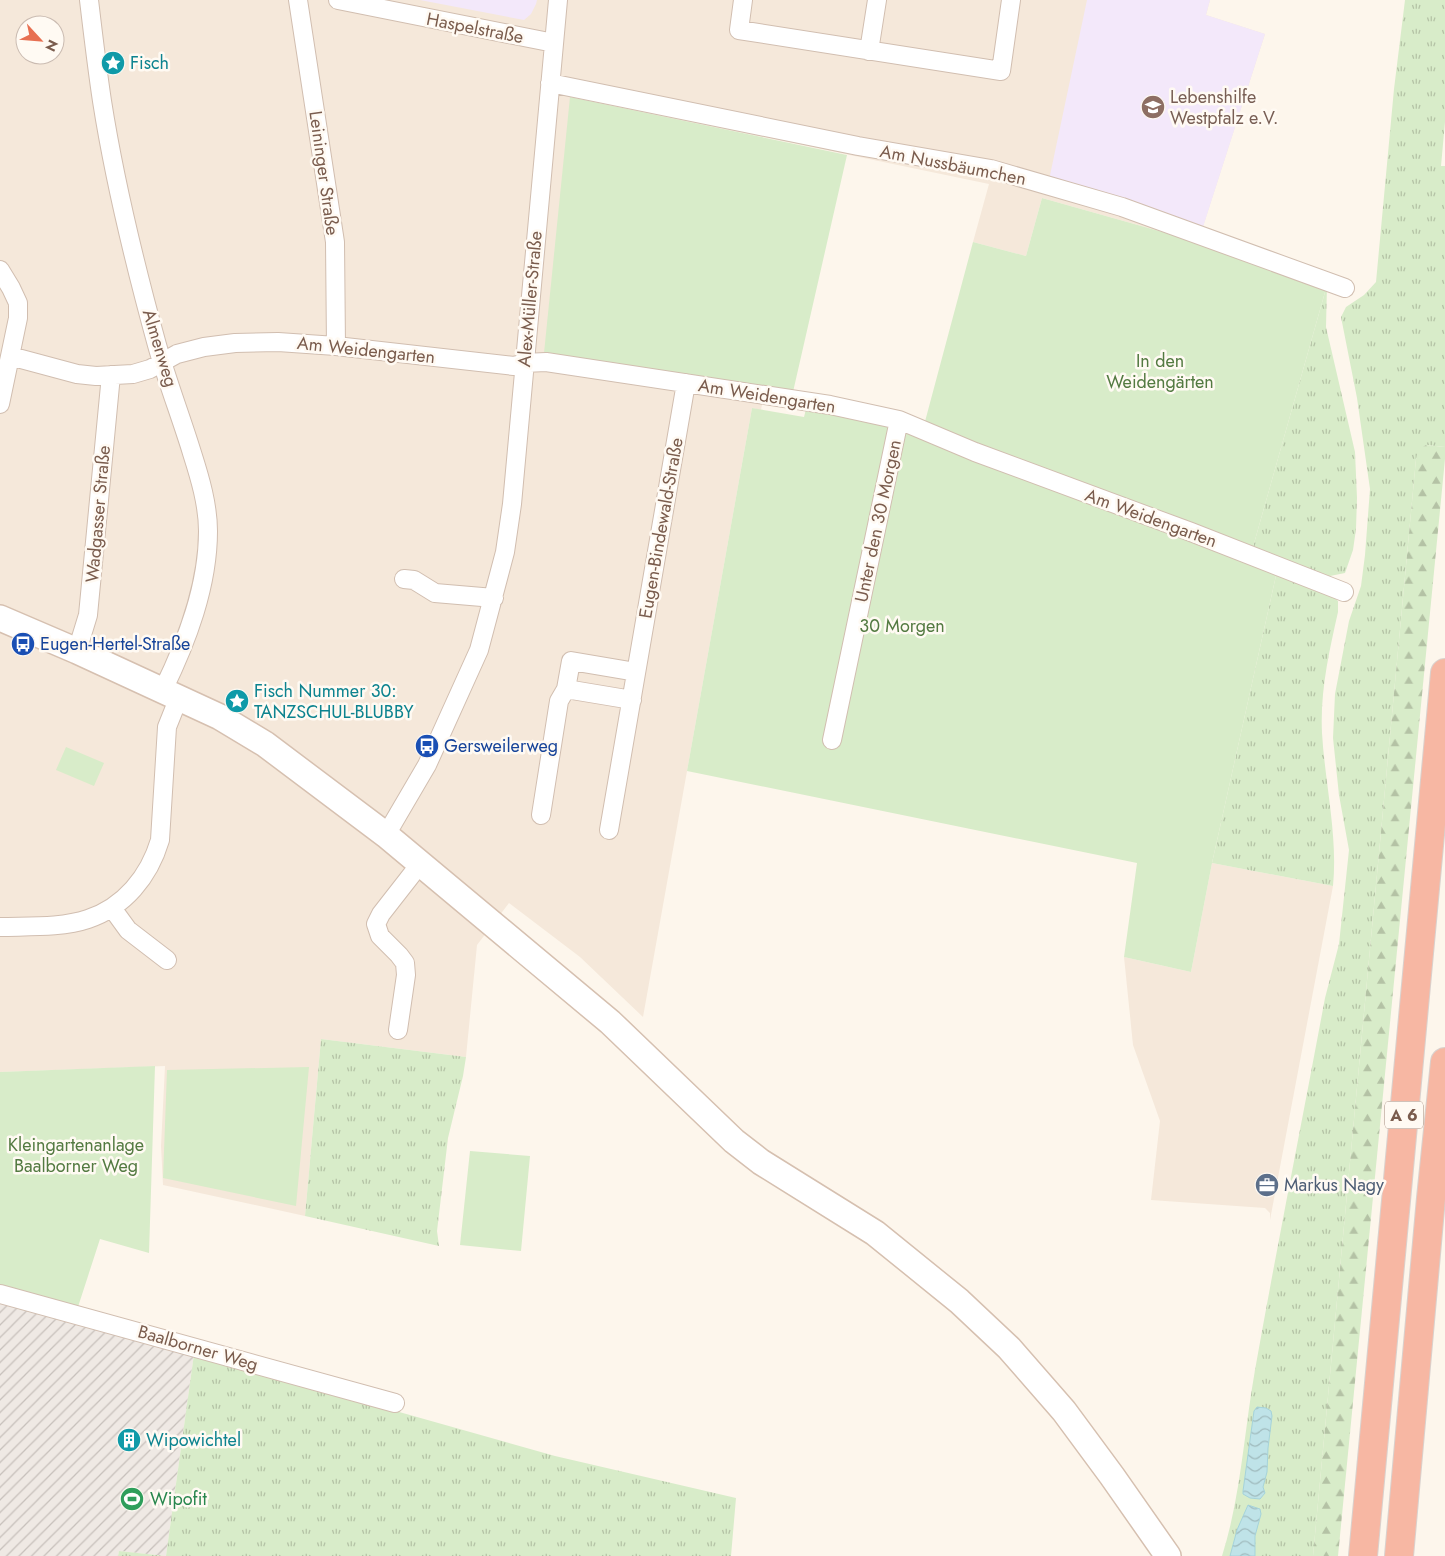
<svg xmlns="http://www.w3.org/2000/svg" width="1445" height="1556" font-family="Jost,sans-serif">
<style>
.residential{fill:#f5e8da;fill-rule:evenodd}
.industrial{fill:url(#industrial-furrows)}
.education{fill:#f3e8fa}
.grass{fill:url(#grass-tufts)}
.forest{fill:url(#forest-firs)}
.green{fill:#d8ecc9}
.water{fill:url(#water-waves);stroke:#a5d3da}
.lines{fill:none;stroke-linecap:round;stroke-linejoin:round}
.street-casing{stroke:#d1beb0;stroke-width:20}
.secondary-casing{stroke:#d6c0b0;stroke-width:28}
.highway-casing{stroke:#dad1cd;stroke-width:30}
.street{stroke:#fff;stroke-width:18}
.secondary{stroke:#fff;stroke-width:25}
.highway{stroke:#f7b7a3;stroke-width:28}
.labels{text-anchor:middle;stroke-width:5;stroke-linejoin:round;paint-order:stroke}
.shield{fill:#fffaf3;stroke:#a28b7f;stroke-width:1}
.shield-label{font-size:16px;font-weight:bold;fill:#7a5c4d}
.street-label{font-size:18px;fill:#7a5c4d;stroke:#fffaf3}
.culture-label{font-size:18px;fill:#0d838f;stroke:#fffaf3;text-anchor:start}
.education-label{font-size:18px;fill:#785e54;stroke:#fffaf3;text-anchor:start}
.park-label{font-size:18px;fill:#537a41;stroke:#fffaf3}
.transit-label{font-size:18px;fill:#164399;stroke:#fffaf3;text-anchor:start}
.service-label{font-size:18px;fill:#4e5e75;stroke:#fffaf3;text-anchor:start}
.leisure-label{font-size:18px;fill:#27864d;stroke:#fffaf3;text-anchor:start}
</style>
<defs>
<pattern id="industrial-furrows" width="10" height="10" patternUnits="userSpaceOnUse" patternTransform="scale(1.25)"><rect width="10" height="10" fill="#efe9e4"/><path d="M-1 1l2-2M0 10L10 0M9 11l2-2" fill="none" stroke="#c7c0bb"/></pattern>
<pattern id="grass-tufts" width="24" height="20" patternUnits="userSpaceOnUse" patternTransform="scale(1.25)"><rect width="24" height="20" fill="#d8ecc9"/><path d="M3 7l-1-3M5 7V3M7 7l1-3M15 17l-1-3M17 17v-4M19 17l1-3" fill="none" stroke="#b4c2a5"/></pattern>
<pattern id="forest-firs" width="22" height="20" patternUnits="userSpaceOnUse" patternTransform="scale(1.25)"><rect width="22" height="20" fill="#d8ecc9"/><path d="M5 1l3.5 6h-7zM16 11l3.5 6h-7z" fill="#b4c2a5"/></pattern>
<pattern id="water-waves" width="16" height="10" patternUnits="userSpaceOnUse" patternTransform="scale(1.25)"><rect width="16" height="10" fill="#bfe3e8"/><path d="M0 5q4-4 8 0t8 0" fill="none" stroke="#a0bbbe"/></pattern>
</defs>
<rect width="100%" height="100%" fill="#fdf6ec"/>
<path class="residential" d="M 0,0 L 1210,0 L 1206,15 L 1265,34 L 1198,242 L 1042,198 L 1026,256 L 973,242 L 989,184 L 570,97 L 765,388 L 761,410 L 752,408 L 643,1017 L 580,957 L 509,903 L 477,945 L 466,1057 L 321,1039 L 305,1216 L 163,1185 L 161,1146 L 165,1066 L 0,1072 ZM 25,25 L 55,25 L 55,55 L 25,55 Z
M 1212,863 L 1333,886 L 1270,1220 L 1270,1213 L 1265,1208 L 1151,1200 L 1160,1121 L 1133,1045 L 1124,957 L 1191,972 Z"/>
<path class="industrial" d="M 0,1300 L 194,1354 L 166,1556 L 119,1551 L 118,1556 L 0,1556 Z"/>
<path class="education" d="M 420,0 L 537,0 L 536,4 L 531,14 L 524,20 Z
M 1087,0 L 1210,0 L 1206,15 L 1265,34 L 1202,230 L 1049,180 Z"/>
<path class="grass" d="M 1405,0 L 1445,0 L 1445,122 L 1441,166 L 1445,166 L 1445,447 L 1426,445 L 1416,459 L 1313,1556 L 1222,1556 C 1241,1496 1244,1432 1255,1370 C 1277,1246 1302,1122 1325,998 L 1339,944 L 1349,850 L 1339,795 L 1333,738 L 1335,694 L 1349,621 L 1361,586 L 1365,555 L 1370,489 L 1357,398 L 1341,317 L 1346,307 L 1364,295 L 1376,282 L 1394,89 Z
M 1327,285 L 1326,327 L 1355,452 L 1357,498 L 1356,529 L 1353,550 L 1345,573 L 1320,578 L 1253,547 Z
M 1277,571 L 1328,592 L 1338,601 L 1338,612 C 1329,652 1320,692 1322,733 C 1325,784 1338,836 1333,886 L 1212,863 Z
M 321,1039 L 466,1057 L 463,1076 L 448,1138 L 437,1231 L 439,1246 L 305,1216 Z
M 194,1354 L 555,1456 L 736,1498 L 731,1556 L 118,1556 L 119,1551 L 166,1556 Z"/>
<path class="forest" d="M 1426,445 L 1445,447 L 1445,459 L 1338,1556 L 1313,1556 L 1416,459 L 1418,450 Z"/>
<path class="green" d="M 570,97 L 847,155 L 793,392 L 544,353 Z
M 1042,198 L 1198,242 L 1327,285 L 1253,547 L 923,429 L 973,242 L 1026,256 Z
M 807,405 L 884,423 L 1277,571 L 1212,863 L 1191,972 L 1124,957 L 1137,863 L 687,771 L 752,408 L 804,417 Z
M 66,747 L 104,763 L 94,786 L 56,770 Z
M 155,1066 L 149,1253 L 100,1239 L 77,1310 L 0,1289 L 0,1072 Z
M 309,1067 L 296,1206 L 163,1178 L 167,1070 Z
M 470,1151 L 530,1156 L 521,1251 L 460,1245 Z"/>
<path class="water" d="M 1257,1407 L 1266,1408 L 1271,1411 L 1272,1416 L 1268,1448 L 1267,1472 L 1263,1487 L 1265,1493 L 1260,1499 L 1250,1498 L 1243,1494 L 1243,1491 L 1254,1411 Z
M 1248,1505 L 1260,1509 L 1261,1514 L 1255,1536 L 1255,1556 L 1230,1556 L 1237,1530 Z"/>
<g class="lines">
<g class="street-casing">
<path id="street" d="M 89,0 C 93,34 97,68 102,101 C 115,184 135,265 157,345 C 167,381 181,417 192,453 C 200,478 208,505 208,531 C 208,586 187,641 163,690
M 298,0 L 335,242 L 336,346
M 338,0 L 554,43
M 743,0 L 739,30 L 1001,71 L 1011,0
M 869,51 L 877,0
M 550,83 L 858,146 L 991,169 L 1122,207 L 1345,288
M 0,270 L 11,288 L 18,303 L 18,318 L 0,404
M 10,356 L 77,374 L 96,376 L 133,374 L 150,369 L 177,354 L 204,347 L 235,343 L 278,342 L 336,346 L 514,366 L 524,363 L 546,362 L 830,405 L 899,420 L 975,452 L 1191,532 L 1344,592
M 404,579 L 414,580 L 435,593 L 494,598
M 77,651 L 88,615 L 111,375
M 566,689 L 571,661 L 636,672
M 832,740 L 899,420
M 541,815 L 559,701 L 566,689 L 632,700
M 609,830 L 686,383
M 386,835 L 427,765 L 479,650 L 505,552 L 512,504 L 558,0
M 112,908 L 128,930 L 167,960
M 0,927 C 27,926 62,928 88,919 C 124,907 149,877 160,840 L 167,727 L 179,697
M 398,1030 L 406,975 L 405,963 L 399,955 L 380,936 L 376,924 L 381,914 L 420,864
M 0,1294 L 395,1403"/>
</g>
<g class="secondary-casing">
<path id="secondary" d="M 0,618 L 77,651 L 220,717 L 265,744 L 386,835 L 610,1022 L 734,1141 L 761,1162 L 875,1233 L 959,1301 L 1009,1348 L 1064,1411 L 1112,1476 L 1168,1556"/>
</g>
<g class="highway-casing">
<path id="highway" d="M 1363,1556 L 1445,673
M 1399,1556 L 1431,1198 L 1445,1062"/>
</g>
<use href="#street" class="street"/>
<use href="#secondary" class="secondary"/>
<use href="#highway" class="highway"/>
</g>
<defs>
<g id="sight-disc" transform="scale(1.25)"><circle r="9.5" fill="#0f9aa8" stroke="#fffaf3"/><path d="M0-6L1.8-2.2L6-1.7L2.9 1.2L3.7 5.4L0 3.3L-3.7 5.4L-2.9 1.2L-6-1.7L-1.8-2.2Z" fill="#fff"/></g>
<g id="school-disc" transform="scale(1.25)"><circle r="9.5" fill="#8d6e63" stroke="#fffaf3"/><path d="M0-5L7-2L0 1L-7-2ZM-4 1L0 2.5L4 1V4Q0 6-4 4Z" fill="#fff"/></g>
<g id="bus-disc" transform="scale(1.25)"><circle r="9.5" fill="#1a4fb4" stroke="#fffaf3"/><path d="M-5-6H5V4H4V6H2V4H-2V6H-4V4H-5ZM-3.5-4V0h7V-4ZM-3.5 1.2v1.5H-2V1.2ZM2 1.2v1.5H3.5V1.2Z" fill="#fff"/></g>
<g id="office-disc" transform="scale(1.25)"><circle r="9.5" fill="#5c6f8a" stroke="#fffaf3"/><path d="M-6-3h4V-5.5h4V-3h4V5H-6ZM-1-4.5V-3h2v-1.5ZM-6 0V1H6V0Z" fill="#fff"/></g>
<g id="building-disc" transform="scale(1.25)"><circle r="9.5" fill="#0f9aa8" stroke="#fffaf3"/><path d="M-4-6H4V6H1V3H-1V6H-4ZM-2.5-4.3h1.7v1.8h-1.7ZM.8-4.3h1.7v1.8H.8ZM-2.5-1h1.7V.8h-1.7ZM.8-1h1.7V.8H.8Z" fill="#fff"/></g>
<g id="stadium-disc" transform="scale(1.25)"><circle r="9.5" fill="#2e9e5b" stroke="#fffaf3"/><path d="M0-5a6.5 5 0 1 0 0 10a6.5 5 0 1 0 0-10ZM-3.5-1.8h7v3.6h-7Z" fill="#fff"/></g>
</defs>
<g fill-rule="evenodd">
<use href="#sight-disc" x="113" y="63"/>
<use href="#school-disc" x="1153" y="107"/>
<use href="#bus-disc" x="23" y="644"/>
<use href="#sight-disc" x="237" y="701"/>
<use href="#bus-disc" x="427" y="746"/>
<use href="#office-disc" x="1267" y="1185"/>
<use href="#building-disc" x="129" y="1440"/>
<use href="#stadium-disc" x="132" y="1499"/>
</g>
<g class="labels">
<rect class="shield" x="1385" y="1101.5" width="38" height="27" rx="4"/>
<g class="shield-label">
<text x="1404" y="1121">A 6</text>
</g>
<g class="street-label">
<text transform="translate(475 28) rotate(11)" y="6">Haspelstraße</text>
<text transform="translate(953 165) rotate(11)" y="6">Am Nussbäumchen</text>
<text transform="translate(324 173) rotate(82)" y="6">Leininger Straße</text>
<text transform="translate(530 299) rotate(-85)" y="6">Alex-Müller-Straße</text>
<text transform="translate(160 348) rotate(73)" y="6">Almenweg</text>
<text transform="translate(366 350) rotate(6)" y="6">Am Weidengarten</text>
<text transform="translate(767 396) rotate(9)" y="6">Am Weidengarten</text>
<text transform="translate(98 514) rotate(-85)" y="6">Wadgasser Straße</text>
<text transform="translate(1151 518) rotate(20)" y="6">Am Weidengarten</text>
<text transform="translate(878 521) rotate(-78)" y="6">Unter den 30 Morgen</text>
<text transform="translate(661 528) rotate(-80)" y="6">Eugen-Bindewald-Straße</text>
<text transform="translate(198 1348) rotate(16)" y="6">Baalborner Weg</text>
</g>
<g class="culture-label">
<text x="130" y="69">Fisch</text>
<text x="254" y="697">Fisch Nummer 30:<tspan x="254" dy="21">TANZSCHUL-BLUBBY</tspan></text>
<text x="146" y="1446">Wipowichtel</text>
</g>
<g class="education-label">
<text x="1170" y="103">Lebenshilfe<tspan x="1170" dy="21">Westpfalz e.V.</tspan></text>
</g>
<g class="park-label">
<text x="1160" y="367">In den<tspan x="1160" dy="21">Weidengärten</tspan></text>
<text x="902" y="632">30 Morgen</text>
<text x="76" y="1151">Kleingartenanlage<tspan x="76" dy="21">Baalborner Weg</tspan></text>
</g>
<g class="transit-label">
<text x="40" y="650">Eugen-Hertel-Straße</text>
<text x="444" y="752">Gersweilerweg</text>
</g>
<g class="service-label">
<text x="1284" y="1191">Markus Nagy</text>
</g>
<g class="leisure-label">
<text x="150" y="1505">Wipofit</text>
</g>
</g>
<g transform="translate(40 40) rotate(116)"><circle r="24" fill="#fffaf3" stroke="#cabbb1"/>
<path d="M0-4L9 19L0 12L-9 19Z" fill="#e76f51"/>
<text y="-8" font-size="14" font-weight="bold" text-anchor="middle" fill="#7a5c4d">N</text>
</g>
</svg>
